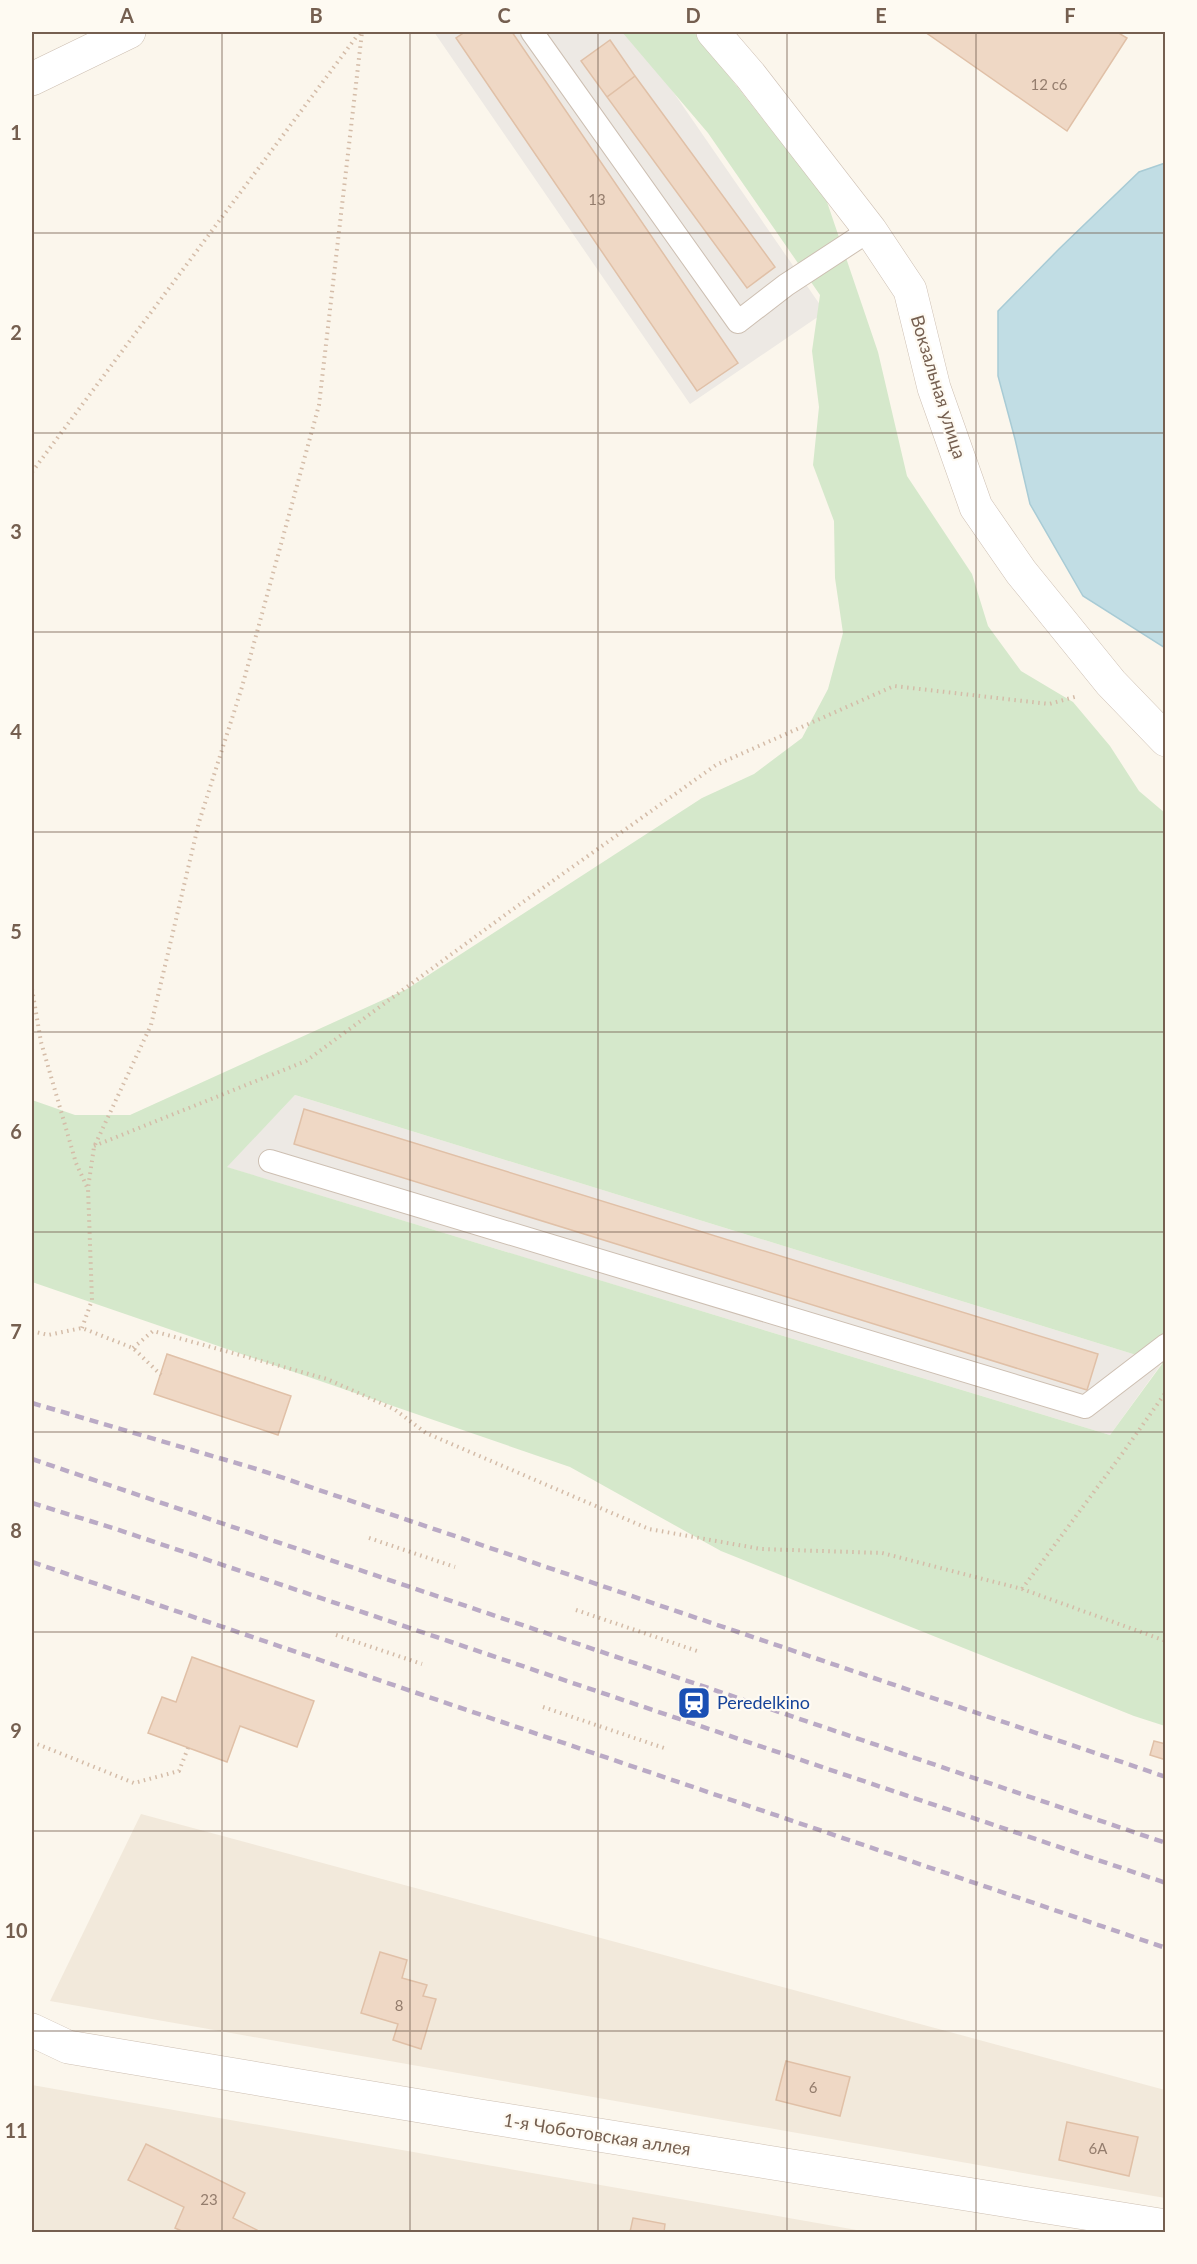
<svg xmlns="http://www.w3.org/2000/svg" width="1197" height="2264" font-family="Lato,sans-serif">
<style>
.residential{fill:#f2e9db}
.industrial{fill:#ede9e4}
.green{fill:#d5e8cb;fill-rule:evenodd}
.water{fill:#c1dde4;stroke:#a8cbd5;stroke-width:1.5}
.building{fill:#efd8c5;stroke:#e0c0a7;stroke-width:1.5}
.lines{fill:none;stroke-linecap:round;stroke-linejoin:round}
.lane-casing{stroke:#cdbfb2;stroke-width:24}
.street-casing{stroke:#cdbfb2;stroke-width:34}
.path{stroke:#d4bca8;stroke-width:4;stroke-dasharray:1.5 4.5;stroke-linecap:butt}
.lane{stroke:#fff;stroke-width:22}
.street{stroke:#fff;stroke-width:33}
.rail{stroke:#baaac5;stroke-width:4.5;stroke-dasharray:9 6;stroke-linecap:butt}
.grid{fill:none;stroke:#755f50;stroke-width:1.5;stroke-opacity:0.55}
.labels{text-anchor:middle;stroke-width:4.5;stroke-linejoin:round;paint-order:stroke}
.number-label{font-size:15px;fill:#947d6d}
.street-label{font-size:18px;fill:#755f50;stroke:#fefaf2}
.transit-label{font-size:18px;fill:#164399;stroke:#fefaf2;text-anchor:start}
.neatline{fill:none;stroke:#755f50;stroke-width:2}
.grid-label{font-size:20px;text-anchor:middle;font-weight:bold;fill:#755f50}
</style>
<rect width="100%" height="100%" fill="#fbf6ec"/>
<path class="residential" d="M 141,1814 L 1165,2090 L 1165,2198 L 50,2001 Z
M 32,2085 L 868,2232 L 32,2232 Z"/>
<path class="industrial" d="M 434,32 L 626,32 L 647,54 L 825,312 L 690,404 Z
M 295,1095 L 1162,1363 L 1110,1435 L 226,1167 Z"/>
<path class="green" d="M 622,32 L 694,32 L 826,199 L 878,352 L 907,476 L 972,574 L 988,626 L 1021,671 L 1073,702 L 1110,746 L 1139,791 L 1165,813 L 1165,1726 L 1134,1716 L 721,1551 L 570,1467 L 32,1282 L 32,1100 L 75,1115 L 130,1115 L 407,989 L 702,798 L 754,774 L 802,738 L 828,689 L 843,633 L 835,578 L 834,521 L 813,465 L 819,407 L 812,351 L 820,295 L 708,133 ZM 295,1095 L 1162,1363 L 1162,1364 L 1110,1435 L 227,1167 Z"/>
<path class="water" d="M 1165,163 L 1166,163 L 1165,648 L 1083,596 L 1030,504 L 1015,439 L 998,376 L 998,311 L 1059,249 L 1139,172 Z"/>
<path class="building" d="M 465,32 L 512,32 L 738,363 L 697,391 L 456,38 Z
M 925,32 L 1117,32 L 1127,38 L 1067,131 Z
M 610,40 L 635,76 L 607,97 L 581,61 Z
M 635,76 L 775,267 L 747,288 L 607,97 Z
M 304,1109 L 1098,1354 L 1087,1390 L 294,1144 Z
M 167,1354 L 291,1396 L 278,1435 L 154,1394 Z
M 192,1657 L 314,1701 L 297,1747 L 240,1726 L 227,1762 L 148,1733 L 162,1697 L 176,1702 Z
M 1154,1741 L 1166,1744 L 1166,1760 L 1150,1755 Z
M 380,1952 L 407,1960 L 402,1978 L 427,1985 L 423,1996 L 436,1999 L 421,2049 L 393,2040 L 398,2024 L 361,2013 Z
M 786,2061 L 850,2077 L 840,2116 L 776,2100 Z
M 1067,2122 L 1138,2137 L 1129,2176 L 1059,2160 Z
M 146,2144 L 245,2193 L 233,2218 L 257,2230 L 256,2232 L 184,2232 L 175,2228 L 184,2207 L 128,2180 Z
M 633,2218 L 665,2224 L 664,2232 L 630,2232 Z"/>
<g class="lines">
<g class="lane-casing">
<path id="lane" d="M 532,32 L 738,322 L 786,285 L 870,230
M 270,1161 L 1085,1407 L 1166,1345"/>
</g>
<g class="street-casing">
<path id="street" d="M 713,32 L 750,75 L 870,230 L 910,290 L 934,388 L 976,507 L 1021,572 L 1111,683 L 1166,740
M 32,79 L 129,32
M 32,2030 L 68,2047 L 480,2116 L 1166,2226"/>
</g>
<path class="path" d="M 32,472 L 360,32
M 32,989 L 41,1042 L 76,1163 L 87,1187
M 94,1146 L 306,1061 L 509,912 L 716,765 L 894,686 L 1049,704 L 1078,696
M 82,1328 L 92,1300 L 88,1188 L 94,1147 L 151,1025 L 199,822 L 242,687 L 319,405 L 362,32
M 32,1331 L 48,1335 L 82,1328 L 133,1348 L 161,1375
M 133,1348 L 153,1331 L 327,1379 L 394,1409 L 426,1433 L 649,1529 L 761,1549 L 882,1553 L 1022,1589 L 1166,1641
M 369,1538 L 455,1567
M 1022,1589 L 1122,1454 L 1166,1392
M 576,1610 L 697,1651
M 336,1635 L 422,1664
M 543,1707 L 664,1748
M 32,1742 L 134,1783 L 179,1771 L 188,1748"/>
<use href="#lane" class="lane"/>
<use href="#street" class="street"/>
<path class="rail" d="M 32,1403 L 260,1470 L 1166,1777
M 32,1459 L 1166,1843
M 32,1503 L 116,1529 L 1166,1883
M 32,1562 L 1166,1948"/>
</g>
<path class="grid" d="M 222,32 L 222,2232M 410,32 L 410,2232M 598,32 L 598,2232M 787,32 L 787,2232M 976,32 L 976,2232M 32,233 L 1166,233M 32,433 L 1166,433M 32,632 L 1166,632M 32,832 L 1166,832M 32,1032 L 1166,1032M 32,1232 L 1166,1232M 32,1432 L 1166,1432M 32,1632 L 1166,1632M 32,1831 L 1166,1831M 32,2031 L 1166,2031"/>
<defs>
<g id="station-square" transform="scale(1.725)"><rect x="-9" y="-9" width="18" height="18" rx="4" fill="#1a4fb4" stroke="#fefaf2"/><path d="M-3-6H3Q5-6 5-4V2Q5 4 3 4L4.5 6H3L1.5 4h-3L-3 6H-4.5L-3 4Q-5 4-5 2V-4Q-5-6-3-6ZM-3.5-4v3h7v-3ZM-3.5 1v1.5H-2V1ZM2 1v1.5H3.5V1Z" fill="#fff"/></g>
</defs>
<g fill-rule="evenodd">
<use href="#station-square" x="694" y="1703"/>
</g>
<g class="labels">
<g class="number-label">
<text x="1049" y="90">12 с6</text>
<text x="597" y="205">13</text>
<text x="399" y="2011">8</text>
<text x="813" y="2093">6</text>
<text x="1098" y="2154">6А</text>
<text x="209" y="2205">23</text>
</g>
<g class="street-label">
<text transform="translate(938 387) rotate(73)" y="6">Вокзальная улица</text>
<text transform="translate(597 2135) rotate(9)" y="6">1-я Чоботовская аллея</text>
</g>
<g class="transit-label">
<text x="717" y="1709">Peredelkino</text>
</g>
</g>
<rect width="1197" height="2264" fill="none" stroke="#fefaf2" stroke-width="66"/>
<rect x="33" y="33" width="1131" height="2198" class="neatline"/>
<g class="grid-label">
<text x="127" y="23">A</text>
<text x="316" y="23">B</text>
<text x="504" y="23">C</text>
<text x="693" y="23">D</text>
<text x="881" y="23">E</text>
<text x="1070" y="23">F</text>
<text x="16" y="140">1</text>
<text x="16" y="340">2</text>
<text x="16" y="539">3</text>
<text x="16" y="739">4</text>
<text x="16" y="939">5</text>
<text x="16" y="1139">6</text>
<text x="16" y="1339">7</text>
<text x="16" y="1538">8</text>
<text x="16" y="1738">9</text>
<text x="16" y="1938">10</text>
<text x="16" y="2138">11</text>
</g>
</svg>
